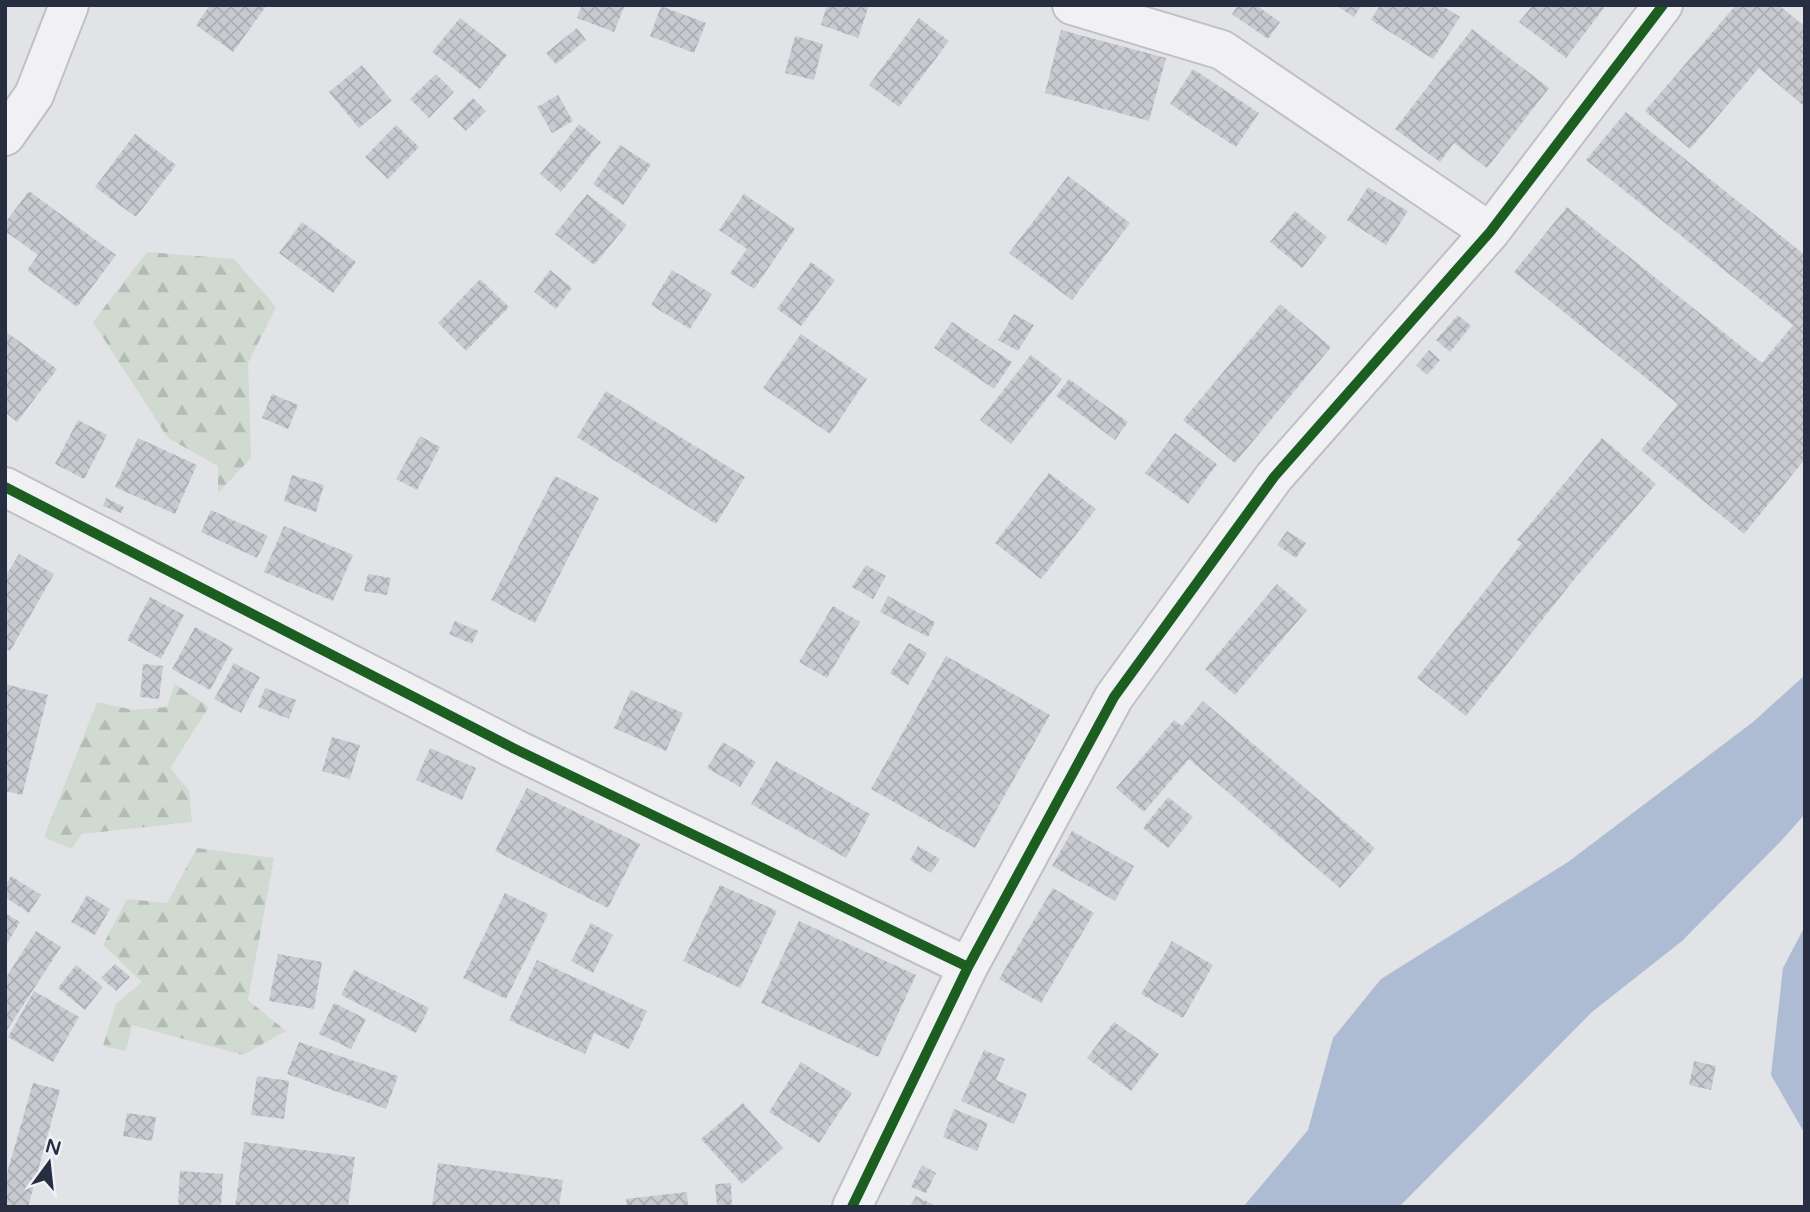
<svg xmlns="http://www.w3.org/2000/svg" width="1810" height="1212" font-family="'Varela Round',sans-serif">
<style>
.forest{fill:url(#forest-firs)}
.water{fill:#aebcd3}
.building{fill:url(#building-cross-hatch)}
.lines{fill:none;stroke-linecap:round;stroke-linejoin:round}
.minor-casing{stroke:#bec0c5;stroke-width:42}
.minor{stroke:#f1f1f3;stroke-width:38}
.cycleway-casing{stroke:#eef1f6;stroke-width:15}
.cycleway{stroke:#1b5e20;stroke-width:10}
</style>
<defs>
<pattern id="forest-firs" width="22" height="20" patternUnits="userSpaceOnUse" patternTransform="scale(1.75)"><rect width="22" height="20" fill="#d0dad1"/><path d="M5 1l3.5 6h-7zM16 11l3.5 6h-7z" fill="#b3bbb5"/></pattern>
<pattern id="building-cross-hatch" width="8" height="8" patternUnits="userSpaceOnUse" patternTransform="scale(1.75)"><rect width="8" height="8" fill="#c8cacf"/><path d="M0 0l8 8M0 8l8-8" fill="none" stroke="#acaeb3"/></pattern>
</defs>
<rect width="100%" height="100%" fill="#e1e3e7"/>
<path class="forest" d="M 147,252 L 234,259 L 276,307 L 248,363 L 251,458 L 218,493 L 218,466 L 168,438 L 93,322 Z
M 175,684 L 209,707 L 170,768 L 189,790 L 192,822 L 82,834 L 71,849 L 44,837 L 97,702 L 134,710 L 167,707 Z
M 197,848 L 274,858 L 248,1000 L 286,1031 L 243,1055 L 132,1025 L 126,1051 L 103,1046 L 116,1004 L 142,982 L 103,945 L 127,899 L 167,903 Z"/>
<path class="water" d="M 1805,675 L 1805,814 L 1782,840 L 1682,941 L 1592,1012 L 1399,1207 L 1243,1207 L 1308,1130 L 1333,1038 L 1381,979 L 1568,862 L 1753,722 Z
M 1805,926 L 1805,1134 L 1771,1075 L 1783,968 Z"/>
<path class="building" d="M 210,5 L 267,5 L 233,52 L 196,25 Z
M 582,5 L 625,5 L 614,32 L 577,18 Z
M 827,5 L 869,5 L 858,38 L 821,25 Z
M 1238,5 L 1256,5 L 1280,22 L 1268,39 L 1232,14 Z
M 1335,5 L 1362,5 L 1354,17 Z
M 1380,5 L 1441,5 L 1460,17 L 1433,59 L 1371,20 Z
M 1533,5 L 1601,5 L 1604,8 L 1566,58 L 1519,22 Z
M 1736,5 L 1779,5 L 1805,27 L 1805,107 L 1759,68 L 1690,149 L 1645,111 Z
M 661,6 L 706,23 L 694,53 L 650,36 Z
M 460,18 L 507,55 L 480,89 L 432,52 Z
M 919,18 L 949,41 L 899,107 L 869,85 Z
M 577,28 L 586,40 L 556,64 L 546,53 Z
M 1472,29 L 1549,88 L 1487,168 L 1454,143 L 1440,162 L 1395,129 Z
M 1061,30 L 1166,58 L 1149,121 L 1045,93 Z
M 795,36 L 823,44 L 814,80 L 785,73 Z
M 362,65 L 392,101 L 359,128 L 329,92 Z
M 1193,69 L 1259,113 L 1236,147 L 1170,104 Z
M 436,74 L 454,92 L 429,118 L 410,99 Z
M 558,95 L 573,121 L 552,133 L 537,107 Z
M 473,98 L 486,111 L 466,131 L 453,118 Z
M 1626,112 L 1805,255 L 1805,459 L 1744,534 L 1641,450 L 1678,404 L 1514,272 L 1567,207 L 1762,363 L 1793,325 L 1586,160 Z
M 579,124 L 601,142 L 561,192 L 540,174 Z
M 396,125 L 419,147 L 388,179 L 365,157 Z
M 135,134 L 176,165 L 136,217 L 95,187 Z
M 620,145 L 651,165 L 623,205 L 593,184 Z
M 1068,176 L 1130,223 L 1072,300 L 1009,253 Z
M 1368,187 L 1408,211 L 1386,245 L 1347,220 Z
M 29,191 L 116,255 L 77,307 L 27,270 L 38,255 L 5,231 L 5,223 Z
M 587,194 L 627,225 L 594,265 L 555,234 Z
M 744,194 L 795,229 L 754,289 L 730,273 L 747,249 L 719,230 Z
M 1295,211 L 1327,237 L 1302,268 L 1270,242 Z
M 302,222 L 356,262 L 333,293 L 279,253 Z
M 811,262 L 835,280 L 801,326 L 777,309 Z
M 550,270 L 572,288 L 556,309 L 534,292 Z
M 672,270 L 712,294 L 690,329 L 651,305 Z
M 480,279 L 509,307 L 466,351 L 438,323 Z
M 1280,304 L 1331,347 L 1235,463 L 1183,420 Z
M 1014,314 L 1034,325 L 1018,351 L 998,340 Z
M 1458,315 L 1471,326 L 1450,352 L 1436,340 Z
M 952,322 L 1012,362 L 994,389 L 934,348 Z
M 5,331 L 57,369 L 17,422 L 5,412 Z
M 801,334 L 867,379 L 830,434 L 763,388 Z
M 1429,350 L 1440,360 L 1427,375 L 1416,365 Z
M 1031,355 L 1062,379 L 1011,444 L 980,420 Z
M 1069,379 L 1128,422 L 1115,440 L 1056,396 Z
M 606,391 L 745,477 L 716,524 L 577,437 Z
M 272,394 L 298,405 L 288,429 L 262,418 Z
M 78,420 L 107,435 L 84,479 L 55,464 Z
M 1175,433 L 1217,464 L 1188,504 L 1145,473 Z
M 420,436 L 440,447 L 417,490 L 396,479 Z
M 138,438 L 197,465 L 175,514 L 115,487 Z
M 1602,438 L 1656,484 L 1572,582 L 1466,716 L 1417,678 L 1522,543 L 1517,540 Z
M 1049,473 L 1096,509 L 1041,579 L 995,543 Z
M 292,475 L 324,485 L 316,512 L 284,501 Z
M 555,476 L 599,498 L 535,623 L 491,600 Z
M 106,498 L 124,507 L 121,513 L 103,506 Z
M 211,510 L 268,536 L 257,558 L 201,532 Z
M 284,526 L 353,555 L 333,601 L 264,572 Z
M 1287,531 L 1306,543 L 1296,558 L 1277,545 Z
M 19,554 L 54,574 L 10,651 L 5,648 L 5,577 Z
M 866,565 L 886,576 L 873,599 L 852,587 Z
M 368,574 L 391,578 L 387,595 L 364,591 Z
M 1277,584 L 1307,610 L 1235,695 L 1205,669 Z
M 888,596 L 935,622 L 928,637 L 880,612 Z
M 150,597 L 184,615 L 161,659 L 127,640 Z
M 833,606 L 860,622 L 827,678 L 799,662 Z
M 455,621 L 478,631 L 472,644 L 449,634 Z
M 195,627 L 233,648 L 210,690 L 172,669 Z
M 909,643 L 927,653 L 908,685 L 890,673 Z
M 946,656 L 1050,715 L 975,848 L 871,789 Z
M 234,663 L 260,677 L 241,713 L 214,699 Z
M 143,664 L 163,666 L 159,699 L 140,697 Z
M 5,684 L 48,695 L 22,795 L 5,791 Z
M 265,688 L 296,700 L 289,719 L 258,707 Z
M 631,690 L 683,713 L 666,751 L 614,728 Z
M 1203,701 L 1375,848 L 1340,888 L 1189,759 L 1144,812 L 1116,788 L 1174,720 L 1182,726 Z
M 332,737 L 360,745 L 350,779 L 322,771 Z
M 723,742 L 756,762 L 740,787 L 707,768 Z
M 430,748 L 476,768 L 462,800 L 416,780 Z
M 776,761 L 870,814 L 846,858 L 751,804 Z
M 527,788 L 640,844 L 608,908 L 495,851 Z
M 1168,797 L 1193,817 L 1168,848 L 1143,828 Z
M 1072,831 L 1134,866 L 1115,901 L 1052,866 Z
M 918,846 L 940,859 L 931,873 L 910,860 Z
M 11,876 L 41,895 L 29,913 L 5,897 L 5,886 Z
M 720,885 L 777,911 L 740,988 L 683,961 Z
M 1053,888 L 1094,913 L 1041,1003 L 999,979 Z
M 505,893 L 548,914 L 506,999 L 463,978 Z
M 87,895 L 110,909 L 95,935 L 71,922 Z
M 5,913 L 20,922 L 5,947 Z
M 799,921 L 916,975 L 878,1057 L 761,1003 Z
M 591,923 L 613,935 L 593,973 L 571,961 Z
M 36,931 L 61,947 L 7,1030 L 5,1029 L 5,979 Z
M 1172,941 L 1213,965 L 1183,1018 L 1141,994 Z
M 278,954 L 322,962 L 314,1009 L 269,1001 Z
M 537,960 L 647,1011 L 629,1049 L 594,1033 L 585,1054 L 509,1020 Z
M 115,964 L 130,977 L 116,991 L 101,978 Z
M 76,965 L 103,987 L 85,1010 L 58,988 Z
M 354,970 L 429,1008 L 416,1033 L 341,995 Z
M 34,991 L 79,1017 L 53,1062 L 8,1037 Z
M 334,1003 L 366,1019 L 351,1049 L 319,1034 Z
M 1114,1022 L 1159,1054 L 1131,1091 L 1087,1058 Z
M 299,1042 L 398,1076 L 386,1109 L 287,1074 Z
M 984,1050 L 1005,1059 L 996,1080 L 1027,1094 L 1014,1124 L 961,1101 Z
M 1694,1061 L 1716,1066 L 1711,1090 L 1689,1085 Z
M 801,1062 L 852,1093 L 819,1143 L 769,1112 Z
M 257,1076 L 289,1081 L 284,1119 L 251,1115 Z
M 33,1083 L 60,1090 L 28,1207 L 9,1207 L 5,1206 L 5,1180 Z
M 743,1103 L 783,1148 L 742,1184 L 701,1139 Z
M 954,1109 L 988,1123 L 977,1151 L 943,1137 Z
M 127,1113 L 156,1117 L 152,1141 L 123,1136 Z
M 244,1142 L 355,1157 L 348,1207 L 235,1207 Z
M 438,1163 L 563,1180 L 559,1207 L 432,1207 Z
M 922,1165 L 936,1173 L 926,1193 L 911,1187 Z
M 180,1171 L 223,1174 L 221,1207 L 178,1207 Z
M 731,1183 L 732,1207 L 717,1207 L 715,1184 Z
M 687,1192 L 688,1207 L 627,1207 L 626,1199 Z
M 916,1196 L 938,1207 L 910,1207 Z"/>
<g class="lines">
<g class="minor-casing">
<path id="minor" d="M 1072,5 L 1222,50 L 1490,232
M 5,136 L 34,95 L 69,5
M 5,487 L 513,748 L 968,967
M 852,1207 L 968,967 L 1114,697 L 1274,477 L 1490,232 L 1663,5"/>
</g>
<use href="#minor" class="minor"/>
<g class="cycleway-casing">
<path id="cycleway" d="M 5,487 L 513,748 L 968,967
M 852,1207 L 968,967 L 1114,697 L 1274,477 L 1490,232 L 1663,5"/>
</g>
<use href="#cycleway" class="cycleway"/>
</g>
<rect width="1810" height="1212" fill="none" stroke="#272e41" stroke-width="14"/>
<g transform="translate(49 1163) rotate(15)" stroke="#eef1f6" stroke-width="5" paint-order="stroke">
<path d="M0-5L12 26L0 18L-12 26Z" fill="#272e41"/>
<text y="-10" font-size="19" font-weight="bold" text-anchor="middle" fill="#272e41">N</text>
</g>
</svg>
